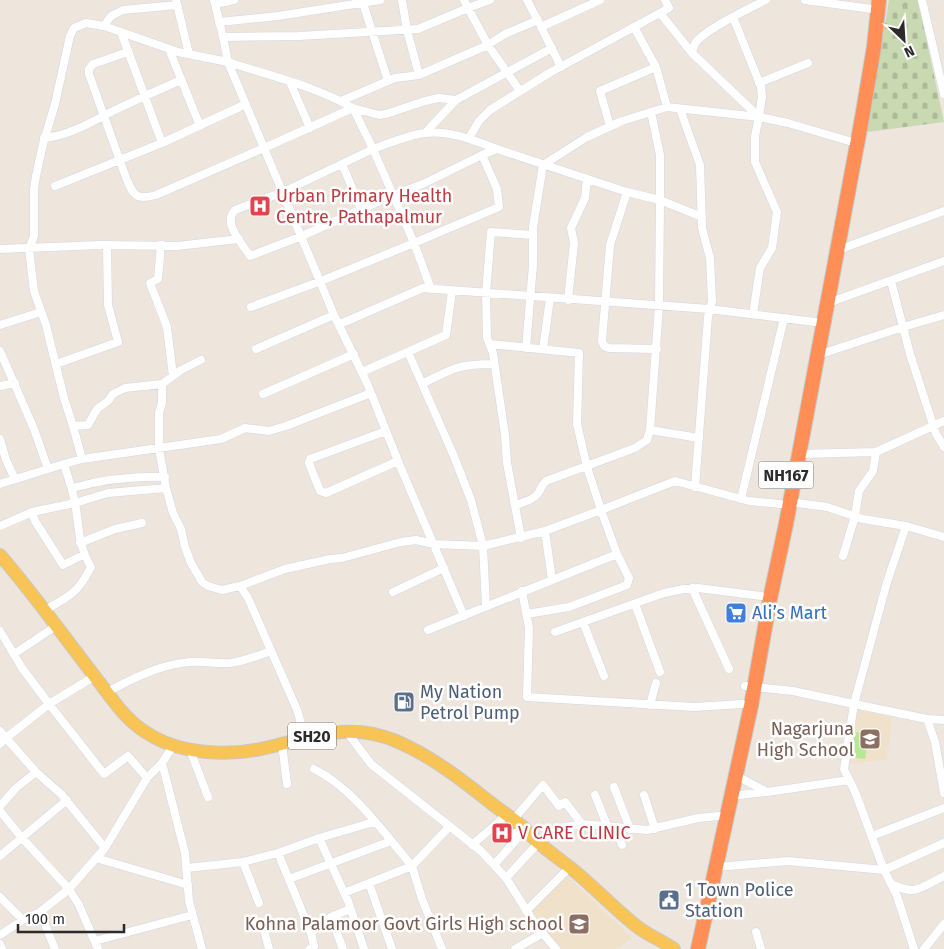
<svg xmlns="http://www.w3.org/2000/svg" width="944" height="949" font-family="'Fira Sans',sans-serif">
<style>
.education{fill:#f0e1cb}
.cemetery{fill:url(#cemetery-stones)}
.park{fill:#b9e895}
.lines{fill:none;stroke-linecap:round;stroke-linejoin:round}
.street-casing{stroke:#d1d7e5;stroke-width:9}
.primary-casing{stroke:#c8c8c8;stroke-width:14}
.highway-casing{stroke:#c8c8c8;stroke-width:16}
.street{stroke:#fff;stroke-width:8}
.primary{stroke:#f9c456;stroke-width:12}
.highway{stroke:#ff8f56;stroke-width:14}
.labels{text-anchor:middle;stroke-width:5;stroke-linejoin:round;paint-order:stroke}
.shield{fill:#fff;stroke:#6b6b6b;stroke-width:1}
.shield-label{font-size:16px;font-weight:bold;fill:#2b2b2b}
.health-label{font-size:18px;fill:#be3a42;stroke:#fff;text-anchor:start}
.shop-label{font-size:18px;fill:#366cbe;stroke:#fff;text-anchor:start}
.service-label{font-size:18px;fill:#4e5e75;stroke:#fff;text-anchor:start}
.education-label{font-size:18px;fill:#785e54;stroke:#fff;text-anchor:end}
</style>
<defs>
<pattern id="cemetery-stones" width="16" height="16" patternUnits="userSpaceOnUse" patternTransform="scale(1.25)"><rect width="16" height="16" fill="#c9d9b2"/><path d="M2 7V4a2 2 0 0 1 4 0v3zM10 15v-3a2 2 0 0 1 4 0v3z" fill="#adba99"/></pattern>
</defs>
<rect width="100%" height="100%" fill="#eee5dc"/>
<path class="education" d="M 855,709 L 892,718 L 887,760 L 848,764 Z
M 566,875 L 632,938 L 617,949 L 559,949 L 529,911 Z"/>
<path class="cemetery" d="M 889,0 L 918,0 L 944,122 L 867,132 Z"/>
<path class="park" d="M 855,732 L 869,734 L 865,759 L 851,757 Z"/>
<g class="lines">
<g class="street-casing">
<path id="street" d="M 176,0 L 189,54
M 214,0 L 223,37
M 362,0 L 388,81
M 402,0 L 407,30 L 419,75
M 464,0 L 468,8 L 490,0
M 527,0 L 539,23
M 766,0 C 748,9 708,28 696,42 C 694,45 693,49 692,53 L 759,117 L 788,123 L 849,141
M 805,0 L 872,9
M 922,0 L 944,94
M 215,4 L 234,0
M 660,13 L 692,53
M 733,17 L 761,87 L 762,97 L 759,117
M 219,22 L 278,16 L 380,0
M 104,26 L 111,16 L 123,10 L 177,5
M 634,27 L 669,8 L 665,0
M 121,32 L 162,143 L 246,104
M 169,49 L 200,126
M 561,67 L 541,27 L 600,0
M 290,82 L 310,128
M 759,83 L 808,63
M 520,91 L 488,45 L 505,34 L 538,20
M 341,101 L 395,78 L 419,75 L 488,45 L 468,8 L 418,29 L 299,36 L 223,37 L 228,62 C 268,75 317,87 353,108 L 264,148 L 334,315 L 367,383 L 398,461 L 464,616
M 353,108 L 373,149 C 390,143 408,135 425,133 C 450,130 475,141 497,149
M 353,108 L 379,115 L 386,114 L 425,101 L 439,98 L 456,100
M 680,109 L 700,165 L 702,228 L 710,258 L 712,301 L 708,317 L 695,487
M 651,112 L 660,155 L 660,200 L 659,306 L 650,430 L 699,438
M 610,126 L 600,91 L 656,67
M 426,132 L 456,100 L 552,48
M 44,138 C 69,136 91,122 113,111 C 136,100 158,90 181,80
M 469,138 L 479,121 L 490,110 L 551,72 L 634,27 L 656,67 L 667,107
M 373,149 L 393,195 L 302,236 L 250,256 C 242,243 222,223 235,210 L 283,192 Z
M 482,155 L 423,184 L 393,195 L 414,243 L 499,207 L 497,189 L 482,155 L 497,149 L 627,192 L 660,200 L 702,217
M 342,164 L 361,209
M 55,186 L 162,143
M 627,192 L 610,245 L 602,341 L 604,346 L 609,348 L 657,349
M 161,245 L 158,279 L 150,283 L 167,327 L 173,376
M 0,249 L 100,245 L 177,246 L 239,239
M 838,250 L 944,211
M 891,281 L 910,354 L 936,434 L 944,447
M 568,300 L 574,243 L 571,228 L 585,198 L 587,179
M 828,303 L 944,261
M 251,307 L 321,281 L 414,243 L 431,289
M 340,324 L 423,288 L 709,309 L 815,322
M 0,325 L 41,312
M 526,348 L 533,265 L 533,227 L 543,165 L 587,137 L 622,121 L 667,107 L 759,117 L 755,136 L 755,162 L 777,212 L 772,248 L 760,268 L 753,314
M 256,349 L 334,315
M 543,349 L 550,298
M 0,351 L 34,429 L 48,469
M 818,355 L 903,327 L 944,315
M 201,360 L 181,370 L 162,384 L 162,403 L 159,413 L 159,449 L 166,488 L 173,513 L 181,529 L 185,547 L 191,563 L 202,582 L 208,586 L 222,590 L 240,586 L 248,598 L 298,712 L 304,737
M 56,364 L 118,342 L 108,305 L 107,245
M 362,372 L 446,335 L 452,291
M 162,384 L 125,388 L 113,394 L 108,401 L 97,409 L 88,425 L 73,426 L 82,459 L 221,439 L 245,428 L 269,431 L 286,426 L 371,393
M 422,384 C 453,368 459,364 494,364
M 0,386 L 15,383
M 263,394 L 354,354
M 73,426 L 64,398 L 46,325 L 34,291 L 29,249 L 34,236 L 34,189 L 36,176 L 43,144 L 55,104 L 70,36 L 74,28 L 86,23 L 104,26 L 178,52 L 228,62 L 264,148 L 156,195 C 134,201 133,194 125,175 L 89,74 L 89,69 L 93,64 L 128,52
M 386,431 L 310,459 L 309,463 L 320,491 L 326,493 L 398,461
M 0,439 L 6,460 L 15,479
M 800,454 L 876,452 L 944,421
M 0,484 L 64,464
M 72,488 C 102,480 134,476 165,477
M 741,499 L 784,318
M 790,502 L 827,507 L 863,519 L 906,526 L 944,537
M 516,505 C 524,502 534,500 539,492 C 541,488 542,485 546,481 L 635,448 L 647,440 L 650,430
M 32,512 L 75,503 L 108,493 L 166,488
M 0,526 L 32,512 L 35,521 L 63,565 L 83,555
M 906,526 L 887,582 L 854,704 L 927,719
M 545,531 L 552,580
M 521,538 L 507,463 L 505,435 L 493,353 L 487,338 L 486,293 L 491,232 L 533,235
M 80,543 L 115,529 L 142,523
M 843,556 L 855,516 L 859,491 L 873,471 L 876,452
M 240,586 L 285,569 L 330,559 L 342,558 L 401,542 L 416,540 L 434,544 L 483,546 L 471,500 L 453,454 L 408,352
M 692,588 L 729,669
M 522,591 L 529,628 L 527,697 L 694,707 L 742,704
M 393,592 L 444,568
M 635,604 L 660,672
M 486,606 L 483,546 L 545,531 L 601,510 L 587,467 L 577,424 L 579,353 L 490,344
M 45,610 C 69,597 78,593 91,567 C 78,546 79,525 75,502 C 72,489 68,477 64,464 L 82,459
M 527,614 L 569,607 L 627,585 L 629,578 L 617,554
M 583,622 L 604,676
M 428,630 L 617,554 L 601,510 L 675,481 L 749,501 L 780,504
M 0,631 L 22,668 L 49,704 L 95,676
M 555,632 L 664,593 L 684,589 L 698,588 L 761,596
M 14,654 L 56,626
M 745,686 L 793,691 L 854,704 L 844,769 L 856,794 L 884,870 L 897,896 L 914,949
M 107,692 C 134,678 160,664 191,662 C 204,661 217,664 230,663 C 245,661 257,656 271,651
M 650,705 L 656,683
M 944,720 L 927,719 L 935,742 L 944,793
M 0,731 L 6,738 L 49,704 L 104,774 L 128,756 L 147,778
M 346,731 L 371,764 L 481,851 L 506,878 L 535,924 L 556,949
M 0,744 L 6,738 L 36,772 L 61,794 L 105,848
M 282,744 L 287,784
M 192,750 L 192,755 L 208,797
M 162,763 L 185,853 L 189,901 L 202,949
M 314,769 C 353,788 384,833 412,866 L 450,826
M 735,775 L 767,792 L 849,780
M 614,787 L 630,829
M 595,795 L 608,828
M 644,795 L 655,829
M 731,796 L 767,792
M 0,806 L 16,788 L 36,772
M 0,811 L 22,838 L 69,889 L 40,912 L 23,920 L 0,935
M 513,820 L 543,785 L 559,806 L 565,802 L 582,824
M 616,828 L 622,845
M 872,836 L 944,808
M 319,838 L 374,822
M 472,845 L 501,820 L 504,813
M 278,853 L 319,838 L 348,901 L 364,949
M 0,856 L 67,800
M 96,858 L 188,885
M 243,862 L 259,903
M 494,865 L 516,840 L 515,834 L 522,827
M 717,867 L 788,861 L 884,870 L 944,843
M 187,868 L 243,862 L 278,853 L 311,933 L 314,946 L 310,949
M 506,878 L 538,843 L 560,828 L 582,824 L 647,830 L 698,818 L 719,816
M 289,879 L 391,841
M 369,883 L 392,949
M 891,884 C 917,896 920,888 944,876
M 344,893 L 412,866 L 422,899 L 442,949
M 0,897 L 23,920
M 526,911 L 570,867
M 40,912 L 55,949
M 331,917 L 350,909
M 263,926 L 269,949
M 756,932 L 761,949
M 311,933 L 331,917 L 343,949
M 95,941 L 192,915
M 0,944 L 2,949
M 98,949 L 79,905 L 69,889 L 105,848 L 147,778 L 162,763 L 173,746
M 515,949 L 543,933
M 924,949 L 944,924"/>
</g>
<g class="primary-casing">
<path id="primary" d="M 0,555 C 34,594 64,637 96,678 C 111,697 125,720 147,733 C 179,754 228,757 265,748 C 310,738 350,721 396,741 C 431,756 461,779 491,803 C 501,811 514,819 524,828 C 529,833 533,839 539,843 C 549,852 561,860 572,869 C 594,887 613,907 635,925 C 647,935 661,940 674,949"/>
</g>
<g class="highway-casing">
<path id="highway" d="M 698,949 L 751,706 L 770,599 L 786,524 L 862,118 L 874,47 L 879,0"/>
</g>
<use href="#street" class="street"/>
<use href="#primary" class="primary"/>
<use href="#highway" class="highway"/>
</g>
<defs>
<g id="hospital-square" transform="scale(1.125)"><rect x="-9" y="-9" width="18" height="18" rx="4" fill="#e0444e" stroke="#fff"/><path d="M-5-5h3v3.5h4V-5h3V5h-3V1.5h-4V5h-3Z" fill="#fff"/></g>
<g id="supermarket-square" transform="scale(1.125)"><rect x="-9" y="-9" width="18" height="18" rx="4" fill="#3f7fe0" stroke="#fff"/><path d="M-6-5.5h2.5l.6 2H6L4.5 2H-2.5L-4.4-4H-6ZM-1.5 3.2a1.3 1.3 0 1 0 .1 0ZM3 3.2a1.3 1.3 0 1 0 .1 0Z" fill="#fff"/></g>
<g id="fuel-square" transform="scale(1.125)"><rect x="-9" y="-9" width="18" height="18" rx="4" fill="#5c6f8a" stroke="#fff"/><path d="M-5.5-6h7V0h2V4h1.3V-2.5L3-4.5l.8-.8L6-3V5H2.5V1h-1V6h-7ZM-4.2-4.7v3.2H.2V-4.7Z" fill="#fff"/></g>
<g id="school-square" transform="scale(1.125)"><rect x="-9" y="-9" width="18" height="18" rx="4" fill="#8d6e63" stroke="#fff"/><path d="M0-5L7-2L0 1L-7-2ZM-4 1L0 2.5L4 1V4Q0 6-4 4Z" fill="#fff"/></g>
<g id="civic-square" transform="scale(1.125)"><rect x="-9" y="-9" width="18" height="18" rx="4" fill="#5c6f8a" stroke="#fff"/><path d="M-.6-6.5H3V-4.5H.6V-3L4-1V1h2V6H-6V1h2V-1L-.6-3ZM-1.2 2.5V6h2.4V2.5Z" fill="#fff"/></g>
</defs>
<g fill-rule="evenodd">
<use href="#hospital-square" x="260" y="206"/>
<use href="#supermarket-square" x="736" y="613"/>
<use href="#fuel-square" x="404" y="702"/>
<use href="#school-square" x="870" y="739"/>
<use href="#hospital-square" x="502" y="833"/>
<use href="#civic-square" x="669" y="900"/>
<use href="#school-square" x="579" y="924"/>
</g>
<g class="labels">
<g class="shield">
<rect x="758.5" y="461.5" width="55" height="27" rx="4"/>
<rect x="288" y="722.5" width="48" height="27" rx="4"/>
</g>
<g class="shield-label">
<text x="786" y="481">NH167</text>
<text x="312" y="742">SH20</text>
</g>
<g class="health-label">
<text x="276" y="202">Urban Primary Health<tspan x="276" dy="21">Centre, Pathapalmur</tspan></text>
<text x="518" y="839">V CARE CLINIC</text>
</g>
<g class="shop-label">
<text x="752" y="619">Ali’s Mart</text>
</g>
<g class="service-label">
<text x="420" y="698">My Nation<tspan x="420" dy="21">Petrol Pump</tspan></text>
<text x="685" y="896">1 Town Police<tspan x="685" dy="21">Station</tspan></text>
</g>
<g class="education-label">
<text x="854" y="735">Nagarjuna<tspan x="854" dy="21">High School</tspan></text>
<text x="563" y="930">Kohna Palamoor Govt Girls High school</text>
</g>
</g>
<g transform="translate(904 40) rotate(155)" stroke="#ffffff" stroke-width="4" paint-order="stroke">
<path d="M0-4L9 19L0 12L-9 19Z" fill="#2b2b2b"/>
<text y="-8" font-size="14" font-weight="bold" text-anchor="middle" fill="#2b2b2b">N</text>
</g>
<path d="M18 924v8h106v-8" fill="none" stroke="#2b2b2b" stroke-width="2.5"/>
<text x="25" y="924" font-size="15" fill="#2b2b2b" stroke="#ffffff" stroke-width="4" paint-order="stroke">100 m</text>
</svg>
